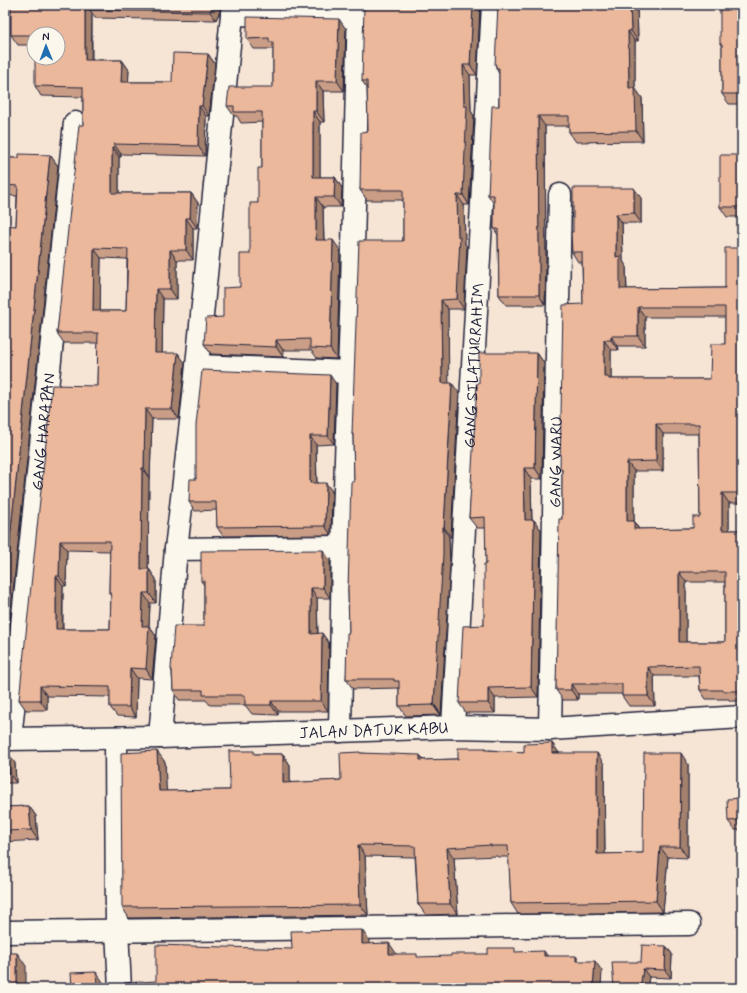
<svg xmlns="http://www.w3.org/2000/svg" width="747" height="993" font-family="Mynerve,sans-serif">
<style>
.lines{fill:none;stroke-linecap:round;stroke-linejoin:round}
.minor-casing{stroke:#22223b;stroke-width:25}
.minor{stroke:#fbf7ec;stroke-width:22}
.wall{fill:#ca9e86;stroke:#22223b;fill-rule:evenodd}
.shaded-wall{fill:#a4816d;stroke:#22223b}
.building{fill:#ebb89c;stroke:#22223b;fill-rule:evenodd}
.labels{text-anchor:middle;stroke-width:3;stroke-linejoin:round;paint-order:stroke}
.street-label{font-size:16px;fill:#22223b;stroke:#fbf7ec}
</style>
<rect width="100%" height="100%" fill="#f6e4d4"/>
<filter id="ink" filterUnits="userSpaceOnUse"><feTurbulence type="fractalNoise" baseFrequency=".025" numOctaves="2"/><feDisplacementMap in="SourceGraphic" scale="8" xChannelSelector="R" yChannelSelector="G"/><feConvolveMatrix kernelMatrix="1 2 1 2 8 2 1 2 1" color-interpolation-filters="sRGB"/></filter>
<g filter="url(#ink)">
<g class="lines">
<g class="minor-casing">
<g id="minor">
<path d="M 232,14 L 359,17"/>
<path d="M 197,366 L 349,372"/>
<path d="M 176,549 L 343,547"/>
<path id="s1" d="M 453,727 L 493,5"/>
<path id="s2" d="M 550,729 L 560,195"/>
<path d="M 340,731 L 343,547 L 352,287 L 359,5"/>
<path d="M 160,737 L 176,549 L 193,405 L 233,5"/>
<path d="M 116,738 L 117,930 L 120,988"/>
<path id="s3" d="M 5,739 L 160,737 L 453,727 L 550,729 L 742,717"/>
<path id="s4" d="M 10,739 L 75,123"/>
<path d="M 5,932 L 689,924"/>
</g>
</g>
<use href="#minor" class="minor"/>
</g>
<path class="wall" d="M 11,5 L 220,5 L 220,11 L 216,20 L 95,18 L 92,13 L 92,60 L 122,60 L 129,70 L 128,82 L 172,82 L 208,54 L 215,64 L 209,116 L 206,116 L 205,156 L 121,154 L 121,157 L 119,157 L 119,193 L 191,193 L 198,203 L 197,228 L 193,228 L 193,260 L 177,260 L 177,299 L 163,299 L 162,353 L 185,363 L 179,419 L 152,419 L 150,478 L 149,478 L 148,569 L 149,569 L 156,579 L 156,603 L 150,603 L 149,626 L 156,636 L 152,679 L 137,678 L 136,717 L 117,716 L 110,707 L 110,697 L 47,696 L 47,710 L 26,710 L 19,700 L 97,386 L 98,343 L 64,343 L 57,333 L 83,125 L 83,97 L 41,96 L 35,86 L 58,58 L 34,34 L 34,45 L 18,45 L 11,35 ZM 101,258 L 127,259 L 126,311 L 100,311 ZM 67,550 L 110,551 L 109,593 L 111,596 L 110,629 L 63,629 L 63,586 L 66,586 Z
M 480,5 L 477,75 L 470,75 L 471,111 L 474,116 L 469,205 L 464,205 L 465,244 L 467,247 L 464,309 L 448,309 L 448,383 L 459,393 L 451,537 L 449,537 L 450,564 L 441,714 L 440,714 L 440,715 L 406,716 L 399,706 L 399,688 L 353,689 L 346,679 L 349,633 L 348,590 L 348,589 L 354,482 L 353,436 L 352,434 L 403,241 L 403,200 L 367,200 L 360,190 L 368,131 L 367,88 L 362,81 Z
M 637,5 L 638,41 L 635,41 L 635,88 L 642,98 L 643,141 L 576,142 L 569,132 L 569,126 L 545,126 L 546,266 L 545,305 L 506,305 L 499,295 L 498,235 L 494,229 L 494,204 L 488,195 L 499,106 L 499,74 L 496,68 L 496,66 L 495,65 Z
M 742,5 L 742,104 L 729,104 L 722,94 L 722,46 L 720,44 Z
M 346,29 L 344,91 L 323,91 L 324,122 L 320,122 L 320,177 L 335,177 L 342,188 L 341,207 L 323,207 L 324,240 L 340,250 L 337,359 L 317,358 L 311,350 L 283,350 L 283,357 L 211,354 L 204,344 L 223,317 L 240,287 L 250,254 L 258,203 L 262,168 L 262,122 L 241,123 L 237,116 L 234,116 L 227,106 L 273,87 L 273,49 L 254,49 L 247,39 Z
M 50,155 L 58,166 L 16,226 L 17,196 L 5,195 L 5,158 L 19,158 Z
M 742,155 L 742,503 L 729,503 L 729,530 L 742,530 L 742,701 L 730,701 L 729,699 L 706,699 L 700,690 L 699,676 L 654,676 L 655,706 L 629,706 L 622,696 L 622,694 L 578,694 L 578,700 L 563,700 L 556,690 L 562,519 L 562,471 L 560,469 L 583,304 L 582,262 L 578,262 L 572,252 L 573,232 L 641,198 L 641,223 L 622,223 L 623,261 L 626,266 L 627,289 L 725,288 L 742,248 L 741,217 L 727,217 L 720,207 ZM 645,317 L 725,317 L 725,344 L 710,379 L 611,379 L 611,350 L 618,350 L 617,346 L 645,346 ZM 663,434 L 699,434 L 700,517 L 693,528 L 639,529 L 634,522 L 634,471 L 663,471 ZM 686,582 L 725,582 L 725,642 L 686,642 Z
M 537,353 L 544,363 L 542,479 L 531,479 L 532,520 L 534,520 L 541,530 L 538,697 L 495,698 L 495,713 L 466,713 L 459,703 L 484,625 L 486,564 L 486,528 L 477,528 L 469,518 L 479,383 Z
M 336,384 L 334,444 L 316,445 L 317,483 L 332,491 L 331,535 L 223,536 L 217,527 L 217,510 L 195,511 L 189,502 L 196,479 Z
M 330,560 L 330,598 L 317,598 L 318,633 L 329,643 L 328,711 L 278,711 L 278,715 L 252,714 L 245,705 L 210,705 L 206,700 L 179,700 L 173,690 L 172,672 L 171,669 L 204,626 L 204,585 L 201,581 Z
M 552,743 L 559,753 L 604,764 L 605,854 L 643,853 L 688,764 L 688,858 L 668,857 L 663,912 L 518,914 L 511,903 L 509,857 L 498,857 L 497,856 L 454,858 L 458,914 L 426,915 L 418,904 L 415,857 L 365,856 L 368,915 L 129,918 L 122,907 L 165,762 L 166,791 L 230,790 L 256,754 L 283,754 L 290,765 L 290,783 L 341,780 L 361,753 L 424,760 L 458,759 L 486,748 L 488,750 L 524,752 Z
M 5,753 L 15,763 L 16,783 L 5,783 Z
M 742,798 L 742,830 L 735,830 L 728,821 Z
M 29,806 L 36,816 L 38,840 L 5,842 L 5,807 Z
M 666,946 L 672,954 L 671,978 L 649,977 L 647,988 L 614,988 L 641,962 Z"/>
<path class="shaded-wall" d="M 85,5 L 92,5 L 90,10 L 92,13 L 91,70 L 85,60 Z
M 213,5 L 220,5 L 220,11 L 216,20 L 210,12 Z
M 473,5 L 480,5 L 477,75 L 470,65 Z
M 630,5 L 637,5 L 638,41 L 631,31 Z
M 339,19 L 346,29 L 344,91 L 337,81 Z
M 628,31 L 635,41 L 635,88 L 642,98 L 643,141 L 636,131 L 629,88 Z
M 208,54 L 215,64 L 209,116 L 202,106 Z
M 122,60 L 129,70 L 128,92 L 121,82 Z
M 463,65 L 470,75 L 471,111 L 474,116 L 469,205 L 463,195 L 464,106 Z
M 316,81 L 323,91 L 324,122 L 316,111 Z
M 199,106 L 206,116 L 205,156 L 198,146 Z
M 313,111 L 320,122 L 320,188 L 313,177 Z
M 538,116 L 545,126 L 546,266 L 545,305 L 539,295 Z
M 114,144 L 121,154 L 121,157 L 114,148 Z
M 112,148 L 119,157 L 119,203 L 112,193 Z
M 50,155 L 58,166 L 5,667 L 5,586 Z
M 335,177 L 342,188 L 341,207 L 334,197 Z
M 634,188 L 641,198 L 641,223 L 634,213 Z
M 191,193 L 198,203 L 197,228 L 190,218 Z
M 457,195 L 464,205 L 465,244 L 467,247 L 464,309 L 457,299 L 458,237 Z
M 316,197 L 323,207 L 324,250 L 316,240 Z
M 616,214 L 622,223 L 623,261 L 626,266 L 627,299 L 620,289 L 616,257 Z
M 186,218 L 193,228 L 193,260 L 186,250 Z
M 333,240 L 340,250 L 337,359 L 330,349 Z
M 94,248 L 101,258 L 100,320 L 93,311 Z
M 170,250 L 177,260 L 177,299 L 170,289 Z
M 156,289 L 163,299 L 162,363 L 155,353 Z
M 441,300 L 448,309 L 449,393 L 442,383 Z
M 638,307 L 645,317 L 645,346 L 638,336 Z
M 611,336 L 617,346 L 618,350 L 611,340 Z
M 276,340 L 283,350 L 283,357 L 276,347 Z
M 604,340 L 611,350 L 611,380 L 604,377 Z
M 178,353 L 185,363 L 179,419 L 172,409 Z
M 537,353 L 544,363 L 542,479 L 535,468 Z
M 330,375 L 336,384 L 334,444 L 328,436 Z
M 452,383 L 459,393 L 451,537 L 444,527 Z
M 145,409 L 152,419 L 150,478 L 144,468 Z
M 656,424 L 663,434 L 663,471 L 656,461 Z
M 310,436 L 316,445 L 317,492 L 310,483 Z
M 627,462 L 634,471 L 634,522 L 640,531 L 634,529 L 627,521 Z
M 142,468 L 149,478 L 148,579 L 141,569 Z
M 524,468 L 531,479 L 532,530 L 525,520 Z
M 326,483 L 332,491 L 331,535 L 325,526 Z
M 722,493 L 729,503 L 729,540 L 722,530 Z
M 534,520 L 541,530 L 538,697 L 531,687 Z
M 443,527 L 449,537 L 450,564 L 441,714 L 434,704 Z
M 60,541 L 67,550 L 66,586 L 59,576 Z
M 323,550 L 330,560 L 330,598 L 323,588 Z
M 149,569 L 156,579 L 156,603 L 149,593 Z
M 679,572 L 686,582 L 686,652 L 679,642 Z
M 56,576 L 63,586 L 62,639 L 56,629 Z
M 311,588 L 317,598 L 318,643 L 311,634 Z
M 143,593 L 150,603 L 149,626 L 156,636 L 152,679 L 146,669 L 142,626 Z
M 322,633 L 329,643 L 328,711 L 321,701 Z
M 648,667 L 654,676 L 655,706 L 648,696 Z
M 130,668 L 137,678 L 136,717 L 129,707 Z
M 571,684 L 578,694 L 578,700 L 571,690 Z
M 40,686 L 47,696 L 47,710 L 40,700 Z
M 488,688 L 495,698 L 495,713 L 488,703 Z
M 271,701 L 278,711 L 278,715 L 271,705 Z
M 433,704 L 440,714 L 440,715 L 433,705 Z
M 552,743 L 559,753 L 552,753 Z
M 157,751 L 165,762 L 167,802 L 159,791 Z
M 8,753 L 15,763 L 16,783 L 9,773 Z
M 597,753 L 604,764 L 605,864 L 597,854 Z
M 681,753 L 688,764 L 688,858 L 680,847 Z
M 283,754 L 290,765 L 290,794 L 283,783 Z
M 420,755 L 428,766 L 420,760 Z
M 29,806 L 36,816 L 38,840 L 31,830 Z
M 358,845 L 365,856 L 368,915 L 360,905 Z
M 660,847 L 668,857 L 663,912 L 656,901 Z
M 447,848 L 454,858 L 458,914 L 450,904 Z
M 362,930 L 369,940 L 369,954 L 362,944 Z
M 389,943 L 396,953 L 396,964 L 389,954 Z
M 666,946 L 672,954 L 671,978 L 665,970 Z
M 544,951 L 551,961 L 544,956 Z
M 17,953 L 26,966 L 26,988 L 17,988 Z
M 576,956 L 583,966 L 576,961 Z
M 595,961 L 602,971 L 601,988 L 593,988 Z
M 643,969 L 649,977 L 647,988 L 640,988 Z
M 96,972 L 103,982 L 104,988 L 97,984 Z"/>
<path class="building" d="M 11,5 L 85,5 L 85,60 L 122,60 L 121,82 L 172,82 L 173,53 L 208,54 L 202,106 L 199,106 L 198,146 L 114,144 L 114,148 L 112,148 L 112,193 L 191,193 L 190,218 L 186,218 L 186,250 L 170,250 L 170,289 L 156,289 L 155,353 L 178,353 L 172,409 L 145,409 L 144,468 L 142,468 L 141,569 L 149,569 L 149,593 L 143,593 L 142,626 L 149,626 L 146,669 L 130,668 L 129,707 L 110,707 L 110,687 L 40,686 L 40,700 L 19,700 L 52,385 L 97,386 L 98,333 L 57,333 L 79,125 L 83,125 L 83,87 L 35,86 L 35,58 L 58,58 L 58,34 L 34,34 L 34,35 L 11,35 ZM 94,248 L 128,249 L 126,311 L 93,311 ZM 60,541 L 110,541 L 109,593 L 111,593 L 110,629 L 56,629 L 56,576 L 59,576 Z
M 89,5 L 213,5 L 210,12 L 90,10 Z
M 364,5 L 473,5 L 470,65 L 463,65 L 464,106 L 467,106 L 463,195 L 457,195 L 458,237 L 460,237 L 457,299 L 441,300 L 442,383 L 452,383 L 444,527 L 443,527 L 443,554 L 434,704 L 433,704 L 433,705 L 399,706 L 399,681 L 394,681 L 394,679 L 346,679 L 347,633 L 349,633 L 348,589 L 351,482 L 354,482 L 353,434 L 352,434 L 359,241 L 403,241 L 403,190 L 360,190 L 361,132 L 368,131 L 367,81 L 362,81 Z
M 498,5 L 630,5 L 631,31 L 628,31 L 629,88 L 635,88 L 636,131 L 569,132 L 569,116 L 538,116 L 539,256 L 539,295 L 499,295 L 498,229 L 494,229 L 494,195 L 488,195 L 492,106 L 499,106 L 499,68 L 496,68 L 496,65 L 495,65 Z
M 720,5 L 742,5 L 742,94 L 722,94 L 722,44 L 720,44 Z
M 247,17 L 339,19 L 337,81 L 316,81 L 316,111 L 313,111 L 313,177 L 335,177 L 334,197 L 316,197 L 316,240 L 333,240 L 330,349 L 310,348 L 310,339 L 276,340 L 276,347 L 204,344 L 206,318 L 223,317 L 223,288 L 240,287 L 240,254 L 250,254 L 250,203 L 258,203 L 258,168 L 262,168 L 262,112 L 234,112 L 234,106 L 227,106 L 229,87 L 273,87 L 273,42 L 269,42 L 269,38 L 247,39 Z
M 19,154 L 50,155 L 5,586 L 5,225 L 16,226 L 18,186 L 5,185 L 5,158 L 19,158 Z
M 720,155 L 742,155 L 742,493 L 722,493 L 722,530 L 742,530 L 742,691 L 723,691 L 723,690 L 700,690 L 699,666 L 648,667 L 648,696 L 622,696 L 622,684 L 571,684 L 571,690 L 556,690 L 559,519 L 562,519 L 562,469 L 560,469 L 563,305 L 583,304 L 582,252 L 572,252 L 571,232 L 573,232 L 573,188 L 634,188 L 634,213 L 616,214 L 616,257 L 620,256 L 620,289 L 725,288 L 725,248 L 742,248 L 741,207 L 720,207 ZM 638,307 L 725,307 L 725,344 L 711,344 L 710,379 L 609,379 L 608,377 L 604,377 L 604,340 L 611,340 L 611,336 L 638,336 ZM 656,424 L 699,424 L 700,517 L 693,517 L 693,528 L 634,529 L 634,521 L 627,521 L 627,462 L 656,461 ZM 679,572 L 725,572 L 725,642 L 679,642 Z
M 479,353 L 537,353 L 535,468 L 524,468 L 525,520 L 534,520 L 531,687 L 488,688 L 488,703 L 459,703 L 463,626 L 484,625 L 484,564 L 486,564 L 485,517 L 469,518 L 477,383 L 479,383 Z
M 202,370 L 330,375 L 328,436 L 310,436 L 310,483 L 326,483 L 325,526 L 217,527 L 216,502 L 189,502 L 190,479 L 196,479 L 196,425 Z
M 323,550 L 323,588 L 311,588 L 311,634 L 322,633 L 321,701 L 271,701 L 271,705 L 245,705 L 245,695 L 203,695 L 203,690 L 173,690 L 172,670 L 171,669 L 174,626 L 204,626 L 204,581 L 201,581 L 201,551 Z
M 552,743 L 552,753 L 597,753 L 597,854 L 643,853 L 644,753 L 681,753 L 680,847 L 660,847 L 656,901 L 511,903 L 508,846 L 491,846 L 491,845 L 447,848 L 450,904 L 418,904 L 415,846 L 358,845 L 360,905 L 122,907 L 121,753 L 157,751 L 159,791 L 230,790 L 229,751 L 254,751 L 254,754 L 283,754 L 283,783 L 341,780 L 340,753 L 360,752 L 360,753 L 420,755 L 420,760 L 458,759 L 458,748 L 486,748 L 486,750 L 524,752 L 524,744 Z
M 5,753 L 8,753 L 9,773 L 5,773 Z
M 742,798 L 742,820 L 728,821 L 727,799 Z
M 29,806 L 31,830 L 5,831 L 5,807 Z
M 362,930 L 362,944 L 389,943 L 389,954 L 417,954 L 417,957 L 451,956 L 451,954 L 488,954 L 488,948 L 515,948 L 515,952 L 544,951 L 544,956 L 576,956 L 576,961 L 595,961 L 593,988 L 120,988 L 124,983 L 156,981 L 156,945 L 292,949 L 291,931 Z
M 642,945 L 666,946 L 665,970 L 643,969 L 640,988 L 614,988 L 612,962 L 641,962 Z
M 5,953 L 17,953 L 17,988 L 5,988 Z
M 96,972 L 97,984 L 102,984 L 106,988 L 72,988 L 71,973 Z"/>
</g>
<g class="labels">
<g class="street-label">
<text dy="6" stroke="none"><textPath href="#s1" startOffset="362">GANG SILATURRAHIM</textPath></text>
<text dy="6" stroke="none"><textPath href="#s4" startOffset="309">GANG HARAPAN</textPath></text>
<text dy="6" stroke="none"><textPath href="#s2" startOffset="267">GANG WARU</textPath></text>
<text dy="6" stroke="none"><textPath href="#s3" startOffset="369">JALAN DATUK KABU</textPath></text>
</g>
</g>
<rect width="747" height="993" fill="none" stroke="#fbf7ec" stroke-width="20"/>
<rect x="10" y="10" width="727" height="973" fill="none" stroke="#22223b" stroke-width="1.5" filter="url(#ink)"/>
<g transform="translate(46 46) rotate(359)"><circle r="19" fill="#fbf7ec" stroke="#a4a2a5"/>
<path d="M0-3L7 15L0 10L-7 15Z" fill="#1f6fb2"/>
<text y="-6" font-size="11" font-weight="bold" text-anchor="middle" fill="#22223b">N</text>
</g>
</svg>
